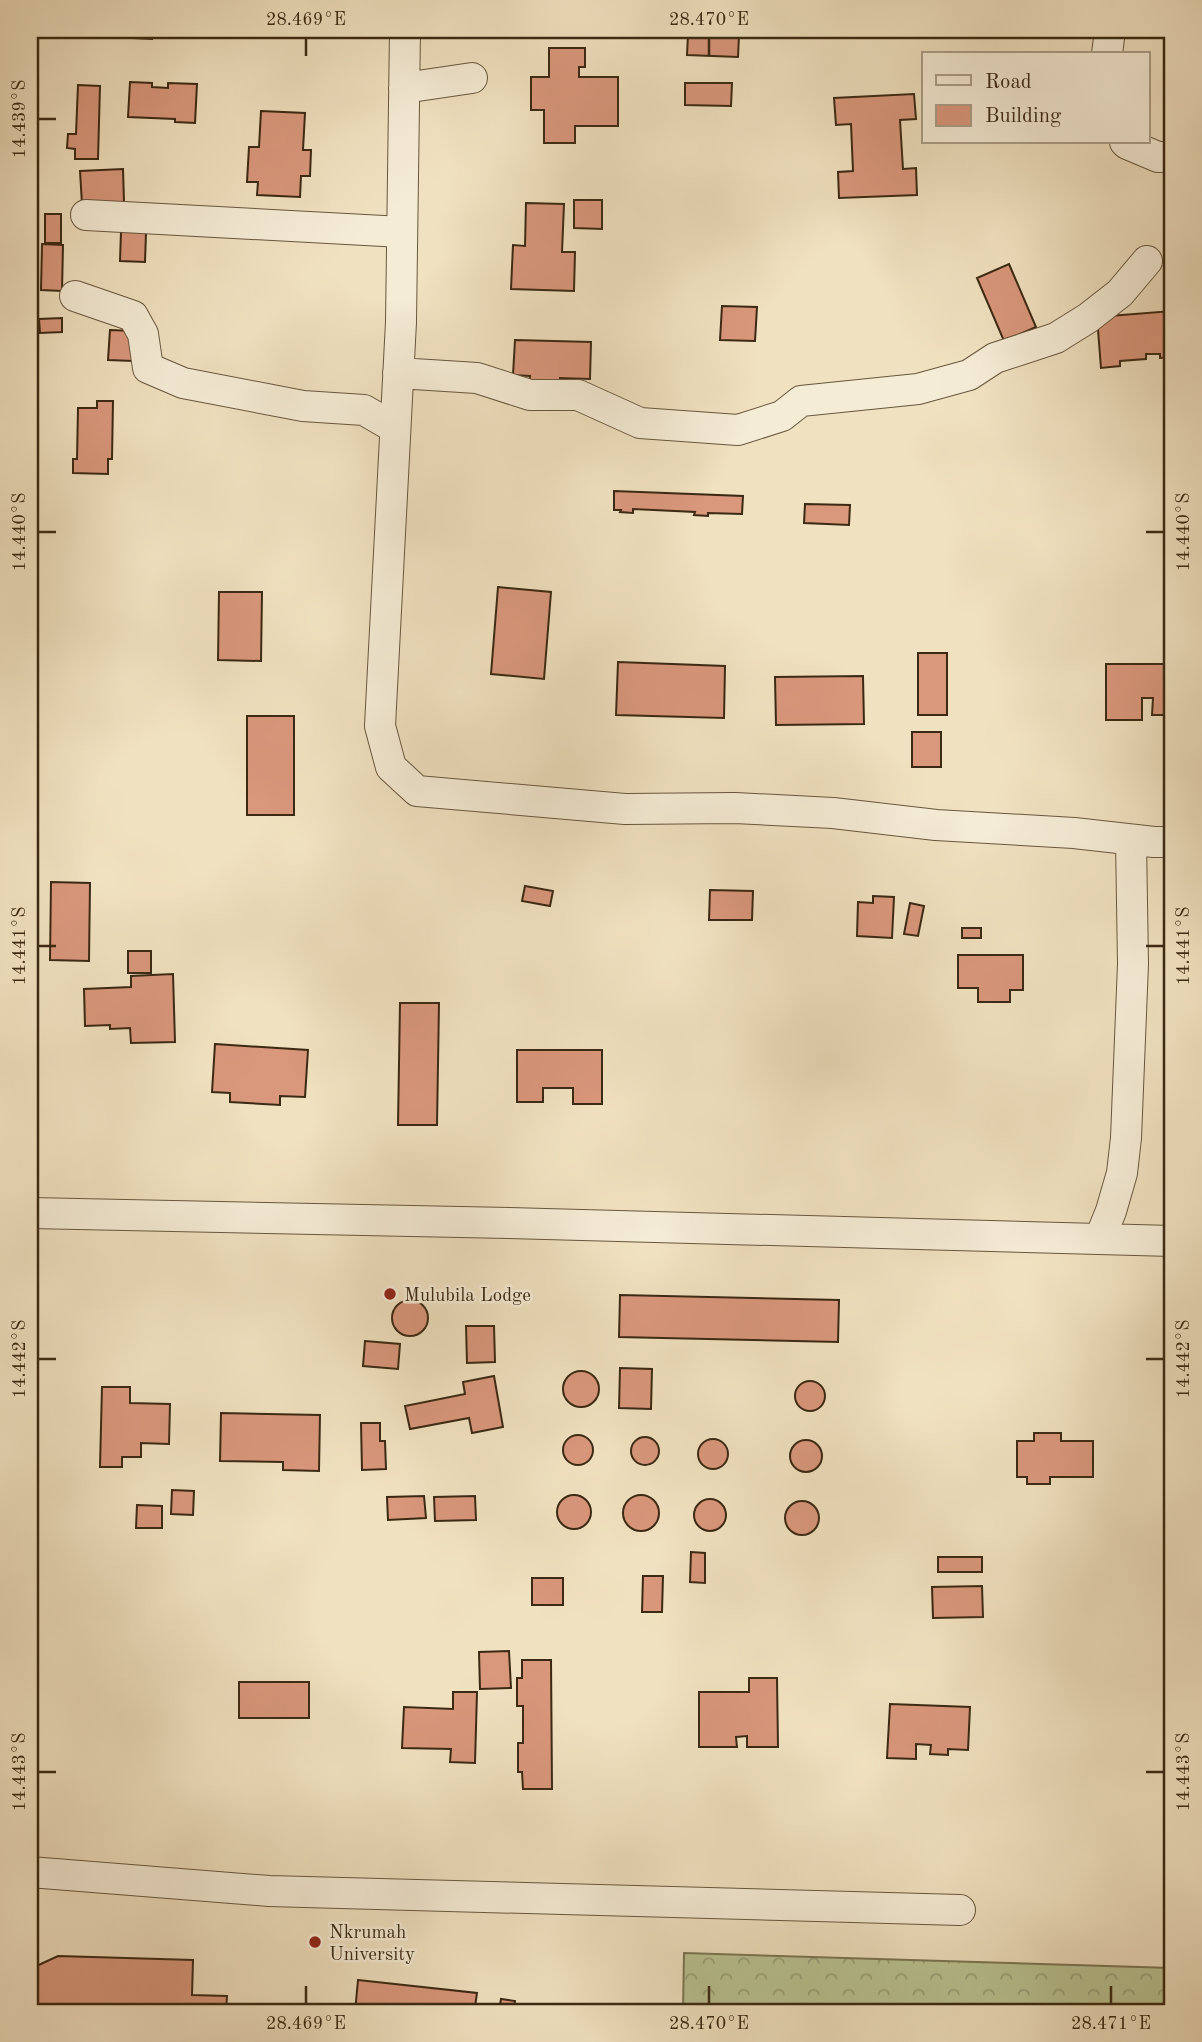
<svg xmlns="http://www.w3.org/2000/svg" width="1202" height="2042" font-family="'Old Standard TT',serif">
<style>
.forest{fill:url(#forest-crowns);stroke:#7a7653;stroke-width:2}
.building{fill:#d9977c;stroke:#3b2913;stroke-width:2}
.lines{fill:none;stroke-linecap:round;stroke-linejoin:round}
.minor-casing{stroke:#68573e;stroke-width:32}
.minor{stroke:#f5ecd6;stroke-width:30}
.ticks{fill:none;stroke:#3b2913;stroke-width:2.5}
.poi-dot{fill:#8f2418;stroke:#f5ecd6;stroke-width:2.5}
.labels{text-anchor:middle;stroke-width:5;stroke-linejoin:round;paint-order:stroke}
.poi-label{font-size:19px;fill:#3b2913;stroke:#f5ecd6;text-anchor:start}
.neatline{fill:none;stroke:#3b2913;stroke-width:2.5}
.ticks-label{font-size:18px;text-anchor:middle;fill:#3b2913}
</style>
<defs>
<pattern id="forest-crowns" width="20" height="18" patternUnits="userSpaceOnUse" patternTransform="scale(1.75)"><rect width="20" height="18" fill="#b9c393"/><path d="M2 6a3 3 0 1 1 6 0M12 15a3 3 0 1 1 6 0" fill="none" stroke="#989e77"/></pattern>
</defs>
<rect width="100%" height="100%" fill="#f0e1c0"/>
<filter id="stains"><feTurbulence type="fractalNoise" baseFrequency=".00286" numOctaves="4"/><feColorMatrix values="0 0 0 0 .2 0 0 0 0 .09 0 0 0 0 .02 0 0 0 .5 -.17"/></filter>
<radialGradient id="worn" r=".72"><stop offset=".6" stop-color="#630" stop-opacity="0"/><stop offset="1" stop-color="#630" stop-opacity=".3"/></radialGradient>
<path class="forest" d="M 684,1953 L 1172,1968 L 1172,2012 L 683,2012 Z"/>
<path class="building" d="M 89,30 L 152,30 L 152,39 L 89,36 Z
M 688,35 L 739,36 L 738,57 L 687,55 Z
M 549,48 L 585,48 L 585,67 L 579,67 L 579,77 L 618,77 L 618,126 L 575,126 L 575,143 L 544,143 L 544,110 L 531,110 L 531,77 L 549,77 Z
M 130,82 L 152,83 L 152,87 L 168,88 L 168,83 L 197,84 L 195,123 L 175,122 L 175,119 L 128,117 Z
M 685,83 L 732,83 L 731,106 L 685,105 Z
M 78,85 L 100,86 L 98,159 L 75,159 L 75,149 L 67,148 L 68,134 L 76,134 Z
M 914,94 L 916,119 L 900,120 L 903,169 L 916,168 L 917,195 L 839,198 L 838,172 L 853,171 L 851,124 L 836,125 L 834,98 Z
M 261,111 L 305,113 L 303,150 L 311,150 L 310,176 L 301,176 L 300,197 L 257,195 L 258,182 L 247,182 L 249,147 L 259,147 Z
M 123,169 L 124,202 L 82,204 L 80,171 Z
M 574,200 L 602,200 L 602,229 L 574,228 Z
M 526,203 L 564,204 L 562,252 L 575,252 L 574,291 L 511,289 L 513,245 L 525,246 Z
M 45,214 L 61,214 L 61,243 L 45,243 Z
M 121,231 L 146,233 L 145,262 L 120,261 Z
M 42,244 L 63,245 L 62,291 L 41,290 Z
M 1009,264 L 1036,327 L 1004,341 L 977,278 Z
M 722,306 L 757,307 L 755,341 L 720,340 Z
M 1172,311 L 1172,357 L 1160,358 L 1160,354 L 1146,354 L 1146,359 L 1120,361 L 1120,366 L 1101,368 L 1097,317 Z
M 62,318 L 62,332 L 40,333 L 39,319 Z
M 110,330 L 134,331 L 133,361 L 108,360 Z
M 515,340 L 591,342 L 590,379 L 560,378 L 560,386 L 529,385 L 530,376 L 513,375 Z
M 97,401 L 113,401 L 112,459 L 108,459 L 108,474 L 73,473 L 73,459 L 77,459 L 78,408 L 97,408 Z
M 614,491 L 743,496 L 742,514 L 708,513 L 708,516 L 694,515 L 695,512 L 633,509 L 633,513 L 620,512 L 621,510 L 614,510 Z
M 805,504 L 850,505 L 849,525 L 804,523 Z
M 498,587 L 551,592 L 544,679 L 491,674 Z
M 219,592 L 262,592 L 261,661 L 218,660 Z
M 918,653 L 947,653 L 947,715 L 918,715 Z
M 618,662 L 725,666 L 724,718 L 616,715 Z
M 1106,664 L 1172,664 L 1172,715 L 1152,715 L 1153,698 L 1142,698 L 1142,720 L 1106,720 Z
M 863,676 L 864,724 L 776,725 L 775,677 Z
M 247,716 L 294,716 L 294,815 L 247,815 Z
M 912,732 L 941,732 L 941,767 L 912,767 Z
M 30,812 L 36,812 L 35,833 L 30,833 Z
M 30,872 L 34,872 L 34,901 L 30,901 Z
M 51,882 L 90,883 L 89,961 L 50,960 Z
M 525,886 L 553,891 L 550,906 L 522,901 Z
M 710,890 L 753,891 L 752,920 L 709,920 Z
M 873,896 L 894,897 L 892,938 L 857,936 L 858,902 L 873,903 Z
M 910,903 L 924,906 L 918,936 L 904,934 Z
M 962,928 L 981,928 L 981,938 L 962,938 Z
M 128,951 L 151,951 L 151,973 L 128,973 Z
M 958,955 L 1023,955 L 1023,990 L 1010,990 L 1010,1002 L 978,1002 L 978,988 L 958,988 Z
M 173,974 L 175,1042 L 131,1043 L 130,1028 L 110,1029 L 110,1025 L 85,1026 L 84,989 L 131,987 L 131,976 Z
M 400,1003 L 439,1003 L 437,1125 L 398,1125 Z
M 215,1044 L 308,1050 L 305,1097 L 280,1096 L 280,1105 L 230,1102 L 230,1093 L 212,1092 Z
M 517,1050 L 602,1050 L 602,1104 L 573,1104 L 573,1088 L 543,1088 L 543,1102 L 517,1102 Z
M 620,1295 L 839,1300 L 838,1342 L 619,1337 Z
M392 1318a18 18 0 1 1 36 0a18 18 0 1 1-36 0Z
M 466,1326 L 494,1326 L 495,1362 L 467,1363 Z
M 365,1341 L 400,1344 L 398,1369 L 363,1366 Z
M 620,1368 L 652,1369 L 651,1409 L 619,1408 Z
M563 1389a18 18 0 1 1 36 0a18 18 0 1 1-36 0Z
M 494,1376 L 503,1427 L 472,1433 L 469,1418 L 410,1429 L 405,1406 L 465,1394 L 463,1382 Z
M795 1396a15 15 0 1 1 30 0a15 15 0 1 1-30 0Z
M 102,1387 L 130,1387 L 130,1403 L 170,1404 L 169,1444 L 141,1443 L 141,1457 L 122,1457 L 122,1467 L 100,1467 Z
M 221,1413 L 320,1415 L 319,1471 L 283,1470 L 283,1462 L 220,1461 Z
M 361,1423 L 380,1423 L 380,1441 L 385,1441 L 386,1469 L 362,1470 Z
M 1034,1433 L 1061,1433 L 1061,1441 L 1093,1441 L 1093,1477 L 1050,1477 L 1050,1484 L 1027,1484 L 1027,1477 L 1017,1477 L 1017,1441 L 1034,1441 Z
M563 1450a15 15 0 1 1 30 0a15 15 0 1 1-30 0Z
M631 1451a14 14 0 1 1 28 0a14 14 0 1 1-28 0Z
M698 1454a15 15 0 1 1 30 0a15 15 0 1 1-30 0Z
M790 1456a16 16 0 1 1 32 0a16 16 0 1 1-32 0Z
M 172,1490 L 194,1491 L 193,1515 L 171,1514 Z
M557 1512a17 17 0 1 1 34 0a17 17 0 1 1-34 0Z
M623 1513a18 18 0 1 1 36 0a18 18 0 1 1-36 0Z
M 424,1496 L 426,1518 L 388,1520 L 387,1497 Z
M 475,1496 L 476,1520 L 435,1521 L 434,1497 Z
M694 1515a16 16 0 1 1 32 0a16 16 0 1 1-32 0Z
M785 1518a17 17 0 1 1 34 0a17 17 0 1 1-34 0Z
M 137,1505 L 162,1506 L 162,1528 L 136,1528 Z
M 691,1552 L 705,1553 L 705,1583 L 690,1582 Z
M 938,1557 L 982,1557 L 982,1572 L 938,1572 Z
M 643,1576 L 663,1576 L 662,1612 L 642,1612 Z
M 532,1578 L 563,1578 L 563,1605 L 532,1605 Z
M 982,1586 L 983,1617 L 933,1618 L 932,1587 Z
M 509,1651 L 511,1688 L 480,1689 L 479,1652 Z
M 522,1660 L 551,1660 L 552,1789 L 523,1789 L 522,1772 L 518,1772 L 518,1743 L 523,1743 L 523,1706 L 517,1706 L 517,1678 L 522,1678 Z
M 749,1678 L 777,1678 L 778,1747 L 747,1747 L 747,1736 L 736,1737 L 737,1747 L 699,1747 L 699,1692 L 749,1692 Z
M 239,1682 L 309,1682 L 309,1718 L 239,1718 Z
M 453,1692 L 477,1692 L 475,1763 L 450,1762 L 451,1749 L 402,1748 L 404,1707 L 453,1709 Z
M 890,1704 L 970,1707 L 968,1750 L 948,1749 L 948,1755 L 930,1754 L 931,1745 L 916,1744 L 916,1759 L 887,1758 Z
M 58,1956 L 193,1960 L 192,1995 L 227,1996 L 226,2012 L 30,2012 L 30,1969 Z
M 358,1980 L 477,1993 L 475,2007 L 499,2010 L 501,1999 L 515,2001 L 514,2012 L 355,2012 Z"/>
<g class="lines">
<g class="minor-casing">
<path id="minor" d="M 405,30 L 401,322 L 380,726 L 391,767 L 417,791 L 625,809 L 735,808 L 833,813 L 936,825 L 1074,833 L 1154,842 L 1172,842
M 1107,54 L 1110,30
M 404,88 L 472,78
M 1125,142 L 1127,144 L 1158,157 L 1172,157
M 86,215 L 402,232
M 75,296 L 133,316 L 143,334 L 148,368 L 183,383 L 303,406 L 364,410 L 395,428
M 398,373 L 477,378 L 530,395 L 578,395 L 640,423 L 738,430 L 782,416 L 801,401 L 918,389 L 969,375 L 995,358 L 1056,338 L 1088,318 L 1120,293 L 1147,261
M 30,1213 L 509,1223 L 1172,1241
M 1100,1238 L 1111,1211 L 1122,1173 L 1126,1138 L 1133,964 L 1131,840
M 30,1872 L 269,1891 L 960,1910"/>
</g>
<use href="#minor" class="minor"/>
</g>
<path class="ticks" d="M 306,38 L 306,56M 709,38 L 709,56M 38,119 L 56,119M 38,532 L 56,532M 1146,532 L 1164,532M 38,946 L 56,946M 1146,946 L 1164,946M 38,1359 L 56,1359M 1146,1359 L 1164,1359M 38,1772 L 56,1772M 1146,1772 L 1164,1772M 306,1986 L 306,2004M 709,1986 L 709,2004M 1111,1986 L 1111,2004"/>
<g class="poi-dot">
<circle cx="390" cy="1294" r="7"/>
<circle cx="315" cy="1942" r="7"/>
</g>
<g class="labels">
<g class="poi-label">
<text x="404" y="1301">Mulubila Lodge</text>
<text x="329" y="1938">Nkrumah<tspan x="329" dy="22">University</tspan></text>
</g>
</g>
<rect width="1202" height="2042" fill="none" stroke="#f0e1c0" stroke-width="77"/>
<rect x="922" y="52" width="228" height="91" fill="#f5ecd6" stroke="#ab9e88" stroke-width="2"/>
<rect x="936" y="75" width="35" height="10" fill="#f5ecd6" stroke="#ab9e88" stroke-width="2"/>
<text x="985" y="88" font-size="21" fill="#3b2913">Road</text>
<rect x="936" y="105" width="35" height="21" fill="#d9977c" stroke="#ab9e88" stroke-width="2"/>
<text x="985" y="122" font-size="21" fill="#3b2913">Building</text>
<rect x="38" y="38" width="1126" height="1966" class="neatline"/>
<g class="ticks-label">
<text x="306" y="25">28.469°E</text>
<text x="709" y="25">28.470°E</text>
<text transform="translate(19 119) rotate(-90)" y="6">14.439°S</text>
<text transform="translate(19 532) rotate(-90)" y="6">14.440°S</text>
<text transform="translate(1183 532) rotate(-90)" y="6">14.440°S</text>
<text transform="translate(19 946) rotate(-90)" y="6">14.441°S</text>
<text transform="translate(1183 946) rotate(-90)" y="6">14.441°S</text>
<text transform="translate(19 1359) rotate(-90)" y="6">14.442°S</text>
<text transform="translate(1183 1359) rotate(-90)" y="6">14.442°S</text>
<text transform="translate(19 1772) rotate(-90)" y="6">14.443°S</text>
<text transform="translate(1183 1772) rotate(-90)" y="6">14.443°S</text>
<text x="306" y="2029">28.469°E</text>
<text x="709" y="2029">28.470°E</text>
<text x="1111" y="2029">28.471°E</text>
</g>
<rect width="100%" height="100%" filter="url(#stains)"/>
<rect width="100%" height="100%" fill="url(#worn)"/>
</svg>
